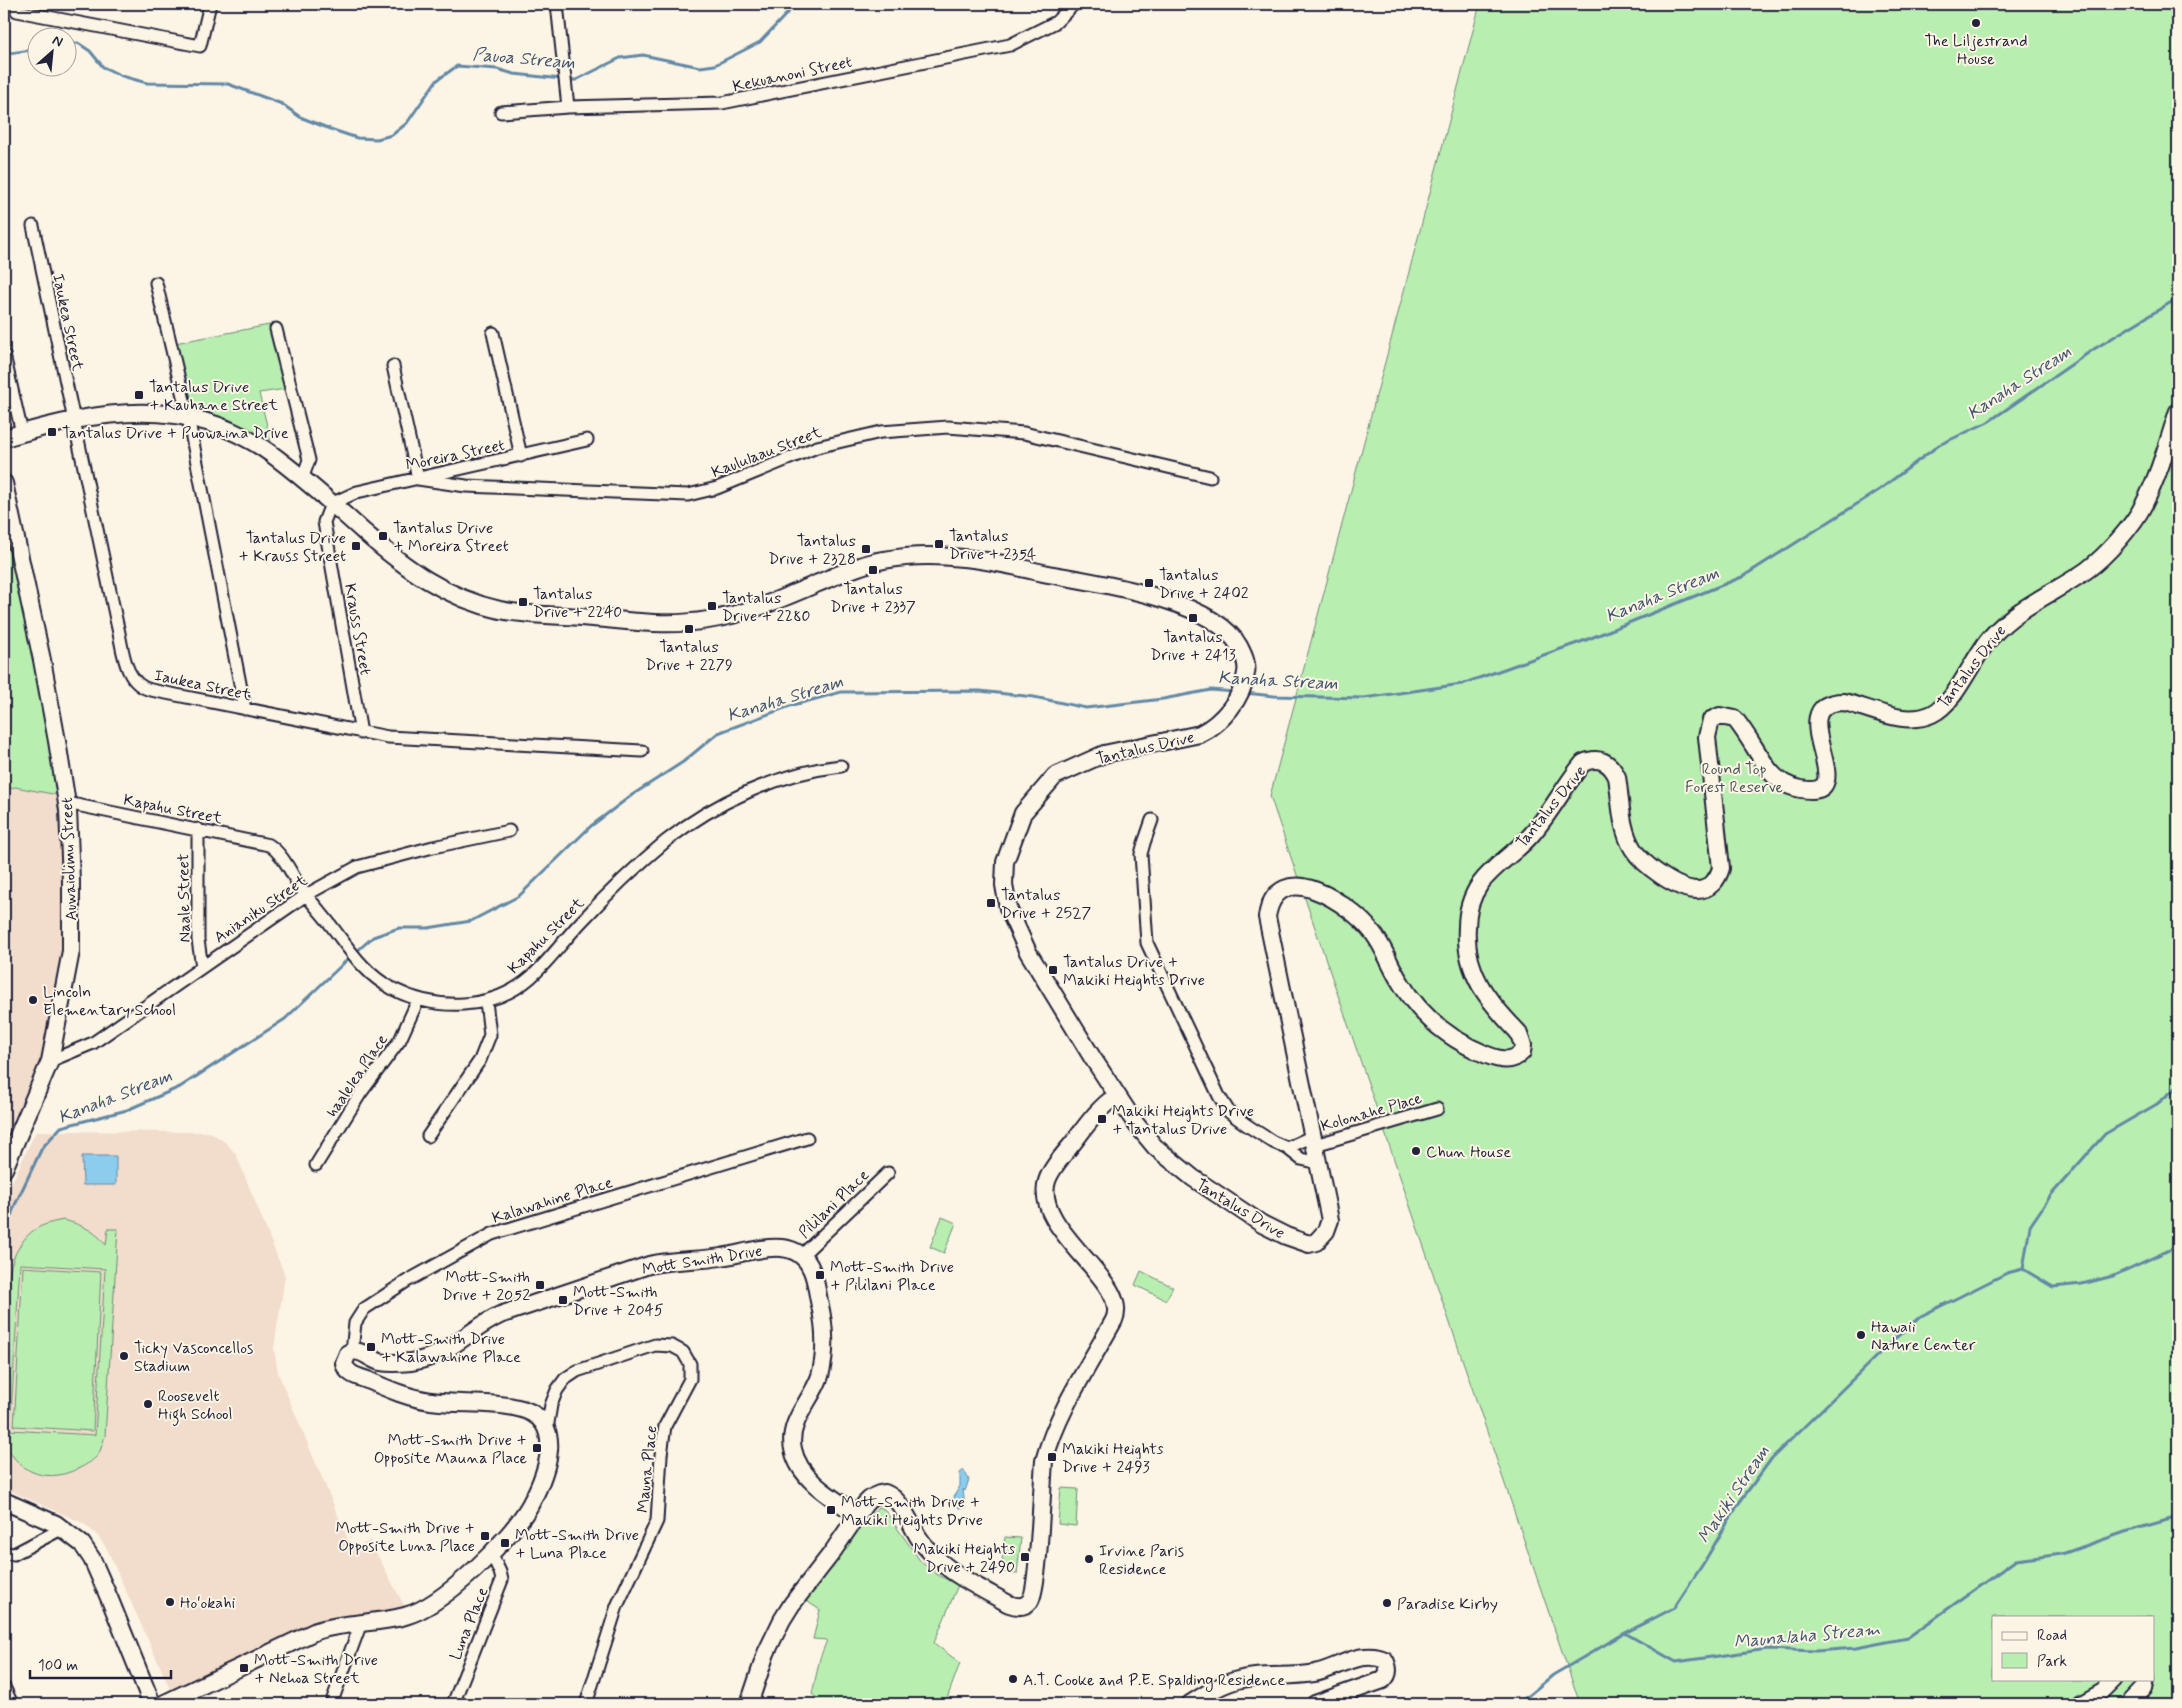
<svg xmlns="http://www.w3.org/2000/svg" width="2182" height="1708" font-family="Mynerve,sans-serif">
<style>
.built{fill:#f2dccc}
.green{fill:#b8eeb0;stroke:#6d8876;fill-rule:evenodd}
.water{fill:#8ccced;stroke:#6288a6}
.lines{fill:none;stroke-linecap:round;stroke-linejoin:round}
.stream{stroke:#6288a6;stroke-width:3}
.street-casing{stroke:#22223b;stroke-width:15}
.secondary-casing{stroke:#22223b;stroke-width:20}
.street{stroke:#fcf5e5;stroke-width:11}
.secondary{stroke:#fcf5e5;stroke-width:16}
.poi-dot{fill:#22223b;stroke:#fcf5e5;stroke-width:2}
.labels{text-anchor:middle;stroke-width:4;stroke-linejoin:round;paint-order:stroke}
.poi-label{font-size:16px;fill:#22223b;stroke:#fcf5e5;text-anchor:start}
.street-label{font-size:16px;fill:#22223b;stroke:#fcf5e5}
.park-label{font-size:16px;fill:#485558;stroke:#fcf5e5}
.water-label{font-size:18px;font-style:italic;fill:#425570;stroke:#fcf5e5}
</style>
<rect width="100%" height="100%" fill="#fcf5e5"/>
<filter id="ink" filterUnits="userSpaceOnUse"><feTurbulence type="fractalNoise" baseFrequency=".02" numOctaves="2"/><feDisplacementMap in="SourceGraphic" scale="10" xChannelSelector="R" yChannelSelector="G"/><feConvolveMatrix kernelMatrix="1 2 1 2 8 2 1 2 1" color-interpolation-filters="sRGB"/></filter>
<g filter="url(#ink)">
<path class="built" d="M 15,787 L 58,795 L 71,881 L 50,1061 L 4,1159 L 4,790 Z
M 40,1131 L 210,1132 L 226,1143 L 236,1154 L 285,1276 L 274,1348 L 278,1373 L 352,1549 L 370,1541 L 407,1611 L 313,1626 L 171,1691 L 107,1549 L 98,1536 L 83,1523 L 4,1488 L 4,1199 L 35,1133 Z"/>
<path class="green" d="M 1480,4 L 2178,4 L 2178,1704 L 1580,1704 L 1270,796 ZM 1993,1617 L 2153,1617 L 2153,1679 L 1993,1679 Z
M 269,325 L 286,389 L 259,393 L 271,442 L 229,419 L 192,409 L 175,343 Z
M 4,508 L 12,545 L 58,795 L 15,787 L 4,790 Z
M 942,1217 L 956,1223 L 944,1253 L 930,1247 Z
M 64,1220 C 81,1225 95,1230 106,1245 L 108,1229 L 118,1229 L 105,1436 C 103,1442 101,1450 98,1455 C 93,1461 83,1467 75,1470 C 44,1484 15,1471 4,1439 C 4,1398 5,1357 7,1316 C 8,1294 6,1269 18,1249 C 29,1229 41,1224 64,1220 ZM 20,1264 L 105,1269 L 95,1435 L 10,1430 Z
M 23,1267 L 101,1272 L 93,1431 L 14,1426 Z
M 1141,1271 L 1173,1287 L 1166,1300 L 1135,1285 Z
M 1061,1488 L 1078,1489 L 1076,1526 L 1058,1524 Z
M 878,1507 L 884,1509 L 921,1562 L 938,1575 L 958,1585 L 934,1643 L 960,1663 L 945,1704 L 823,1704 L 812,1694 L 820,1658 L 827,1640 L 813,1639 L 820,1610 L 805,1600 L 855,1533 Z
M 1005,1537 L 1021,1538 L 1017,1574 L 1001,1572 Z"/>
<path class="water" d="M 82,1156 L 116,1156 L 116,1185 L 83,1185 Z
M 964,1470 L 969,1480 L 965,1491 L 963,1489 L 965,1508 L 959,1508 L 955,1503 L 954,1496 L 960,1486 L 960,1473 Z"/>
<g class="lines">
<path class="stream" d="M 68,44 L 78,43 L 90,51 L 103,67 L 122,76 L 147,83 L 228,84 L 282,104 L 300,117 L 330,129 L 357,138 L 377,139 L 392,135 L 407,123 L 436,81 L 457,66 L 497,69 L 514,74 L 562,79
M 4,54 L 38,49
M 568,80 L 576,80 L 620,58 L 643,55 L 700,67 L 715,65 L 760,42 L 796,4
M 1245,693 L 1274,696 L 1364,698 L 1462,684 L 1586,640 L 1742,577 L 1879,490 L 1939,445 L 1988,422 L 2094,349 L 2178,298
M 356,952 L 373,937 L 399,928 L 428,928 L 471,921 L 519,896 L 591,826 L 632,795 L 683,762 L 718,733 L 790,706 L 841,692 L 980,691 L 1034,697 L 1086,708 L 1163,699 L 1211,690 L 1234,692
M 4,1237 L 14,1207 L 42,1148 L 61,1127 L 127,1110 L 180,1087 L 285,1019 L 347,960
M 2023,1269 L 2030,1226 L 2051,1195 L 2105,1134 L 2157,1104 L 2178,1086
M 2023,1269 L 2053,1287 L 2082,1284 L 2113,1276 L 2178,1246
M 1625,1633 L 1676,1662 L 1768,1649 L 1816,1651 L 1856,1648 L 1907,1638 L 2016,1560 L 2062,1554 L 2125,1532 L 2178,1517
M 1518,1704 L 1553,1675 L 1625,1633 L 1674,1608 L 1703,1564 L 1739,1503 L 1772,1458 L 1892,1341 L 1921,1316 L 2007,1273 L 2023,1269"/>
<g class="street-casing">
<path id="street" d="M 17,4 L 17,11 L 200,46 L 210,4
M 557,4 L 568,107
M 501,112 L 568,107 L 722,103 L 1010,45 L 1056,22 L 1074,4
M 33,226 L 117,624 C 123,647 123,684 151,690 L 388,737 L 642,751
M 156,283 L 188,417 L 245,709
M 276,329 L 309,460 L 302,479
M 493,333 L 521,456
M 4,355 L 22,433
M 393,366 L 418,479 L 466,486 L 688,495 L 717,488 L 817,447 L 881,432 L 948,427 L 1024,433 L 1210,477
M 361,733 L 324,522 L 331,504 L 357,492 L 587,440
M 67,803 L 269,845 C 283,854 291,873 300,887 C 308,898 317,908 326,919 C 347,945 362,973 393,989 C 436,1011 492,1011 531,977 C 549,961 564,940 581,922 C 608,893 636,866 666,841 C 715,802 779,773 841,766
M 1152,820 L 1144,843 L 1141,854 L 1147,943 L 1219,1096 L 1229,1112 L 1248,1126 L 1273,1142 L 1287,1148 L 1301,1159 L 1319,1163
M 198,829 L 198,940 L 202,967
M 50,1061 L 93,1043 L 306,895 L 357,867 L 433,847 L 509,831
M 428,1136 L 480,1060 L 490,1035 L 486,1001
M 1315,1145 L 1437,1109
M 1287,1148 L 1313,1136
M 316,1165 L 360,1094 L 400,1040 L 418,1000
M 801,1256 L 888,1173
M 352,1352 L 355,1323 L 364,1309 L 407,1281 L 492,1234 L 807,1138
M 547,1429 L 551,1405 L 557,1390 L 565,1379 L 577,1371 L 655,1345 L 672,1346 L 683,1352 L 690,1364 L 690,1379 L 665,1426 L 661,1455 L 657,1521 L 617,1606 L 586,1704
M 4,1553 L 14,1554 L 63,1528
M 4,1687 L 12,1704
M 331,1704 L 361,1623
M 453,1704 L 502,1580 L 500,1572 L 491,1553"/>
</g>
<g class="secondary-casing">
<path id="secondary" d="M 8,437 C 99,410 187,394 270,453 C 303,477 334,505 364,532 C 405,568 446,598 500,610 C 530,616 562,615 593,618 C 634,621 666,627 708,620 C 748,614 786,597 823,581 C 843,573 863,563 884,560 C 910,555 937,555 963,558 C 992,560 1020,568 1048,574 C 1097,583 1213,599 1239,646 C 1243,654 1248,663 1246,673 C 1243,698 1222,723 1200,734 L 1104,754 L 1055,776 L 1023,813 L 1005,862 L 1004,885 L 1008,908 L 1028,952 L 1092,1057 L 1136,1124 L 1155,1147 L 1193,1178 L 1262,1224 L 1286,1236 L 1309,1244 L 1316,1242 L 1326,1231 L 1330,1220 L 1267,917 C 1277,854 1351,904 1373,933 C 1384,947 1390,966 1399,980 C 1419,1015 1450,1040 1487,1055 C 1500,1060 1512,1063 1522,1052 L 1523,1045 L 1518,1032 C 1488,1001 1464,973 1467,927 C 1467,911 1471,897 1480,884 C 1495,864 1517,852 1532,834 C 1551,812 1565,785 1583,763 C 1599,756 1610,762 1617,777 C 1621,801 1620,828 1633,849 C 1643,865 1677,890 1697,890 C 1710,890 1718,879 1721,868 L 1707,737 L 1711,720 L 1720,716 L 1735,719 C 1748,735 1757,753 1769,770 C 1777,780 1789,787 1801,789 C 1867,801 1776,702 1844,702 C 1871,708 1904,727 1932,714 C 1957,702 1972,658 1991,637 C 2018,606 2055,593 2087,570 C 2106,556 2134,525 2144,504 C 2159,475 2168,442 2178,411
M 4,483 L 42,660 L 57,741 L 68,810 L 71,881 L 71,951 L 50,1061 L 4,1169
M 4,1501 L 56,1524 L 82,1544 L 92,1559 L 110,1600 L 152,1704
M 163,1704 L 316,1631 C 345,1622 376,1624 405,1616 C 443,1606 511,1539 530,1505 C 547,1473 568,1419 518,1408 C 490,1401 459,1405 431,1401 C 409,1398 390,1390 370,1381 C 360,1377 346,1375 344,1363 L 348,1353 C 360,1347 369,1359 380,1362 C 390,1364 402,1363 411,1362 C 448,1357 468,1330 500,1315 L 649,1265 C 673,1259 697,1261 721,1257 C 750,1253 797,1232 812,1271 C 816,1281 817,1291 819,1301 C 825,1326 827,1350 820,1376 C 812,1400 787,1422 793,1449 C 799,1480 834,1499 858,1515
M 749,1704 L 766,1653 L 782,1620 L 792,1604 L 831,1554 L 865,1504 C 871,1497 876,1494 885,1493 C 903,1500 909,1523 919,1538 C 940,1570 977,1586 1009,1604 C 1017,1607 1024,1608 1030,1601 C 1039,1589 1042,1483 1044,1461 C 1058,1410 1089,1366 1114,1320 C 1132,1282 1032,1230 1047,1181 C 1051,1168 1064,1154 1073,1143 C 1086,1126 1098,1108 1116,1096
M 1190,1704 C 1204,1695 1218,1686 1234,1681 C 1261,1673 1288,1678 1315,1673 C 1339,1668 1361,1649 1385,1660 C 1389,1668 1390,1674 1383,1680 L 1315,1704
M 2079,1704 L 2102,1691 L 2114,1679
M 2129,1704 L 2144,1688 L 2146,1679"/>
</g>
<use href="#street" class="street"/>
<use href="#secondary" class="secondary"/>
</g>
</g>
<g class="poi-dot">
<circle cx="1976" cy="23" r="5"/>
<rect x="134" y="390" width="10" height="10" rx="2.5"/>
<rect x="47" y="427" width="10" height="10" rx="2.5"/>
<rect x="378" y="531" width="10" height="10" rx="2.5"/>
<rect x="934" y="539" width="10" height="10" rx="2.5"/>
<rect x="351" y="541" width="10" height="10" rx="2.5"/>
<rect x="861" y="544" width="10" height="10" rx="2.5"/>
<rect x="868" y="565" width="10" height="10" rx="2.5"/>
<rect x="1144" y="578" width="10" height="10" rx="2.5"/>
<rect x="518" y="597" width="10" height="10" rx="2.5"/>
<rect x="707" y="601" width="10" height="10" rx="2.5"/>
<rect x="1188" y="613" width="10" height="10" rx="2.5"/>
<rect x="684" y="624" width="10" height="10" rx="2.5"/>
<rect x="986" y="898" width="10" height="10" rx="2.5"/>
<rect x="1048" y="965" width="10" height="10" rx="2.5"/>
<circle cx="33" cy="1000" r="5"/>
<rect x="1097" y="1114" width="10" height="10" rx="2.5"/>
<circle cx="1416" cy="1151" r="5"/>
<rect x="815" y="1270" width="10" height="10" rx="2.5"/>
<rect x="535" y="1280" width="10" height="10" rx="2.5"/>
<rect x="558" y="1295" width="10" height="10" rx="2.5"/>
<circle cx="1861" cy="1335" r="5"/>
<rect x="366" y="1342" width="10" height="10" rx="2.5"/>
<circle cx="124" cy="1356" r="5"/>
<circle cx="148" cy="1404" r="5"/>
<rect x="532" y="1443" width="10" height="10" rx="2.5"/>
<rect x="1047" y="1452" width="10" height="10" rx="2.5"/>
<rect x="826" y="1505" width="10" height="10" rx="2.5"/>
<rect x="480" y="1531" width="10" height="10" rx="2.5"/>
<rect x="500" y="1538" width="10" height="10" rx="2.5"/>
<rect x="1020" y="1552" width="10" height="10" rx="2.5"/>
<circle cx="1089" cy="1559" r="5"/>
<circle cx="170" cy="1602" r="5"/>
<circle cx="1387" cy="1603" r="5"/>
<rect x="239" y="1663" width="10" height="10" rx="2.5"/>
<circle cx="1013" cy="1679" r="5"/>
</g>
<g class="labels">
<g class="poi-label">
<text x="1976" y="46" text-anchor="middle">The Liljestrand<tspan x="1976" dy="18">House</tspan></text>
<text x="149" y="392">Tantalus Drive<tspan x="149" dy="18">+ Kauhane Street</tspan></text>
<text x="62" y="438">Tantalus Drive + Puowaina Drive</text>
<text x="393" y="533">Tantalus Drive<tspan x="393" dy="18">+ Moreira Street</tspan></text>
<text x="949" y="541">Tantalus<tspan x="949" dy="18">Drive + 2354</tspan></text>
<text x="346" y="543" text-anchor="end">Tantalus Drive<tspan x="346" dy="18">+ Krauss Street</tspan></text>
<text x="856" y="546" text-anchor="end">Tantalus<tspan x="856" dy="18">Drive + 2328</tspan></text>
<text x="1159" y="580">Tantalus<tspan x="1159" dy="18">Drive + 2402</tspan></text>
<text x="873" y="594" text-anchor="middle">Tantalus<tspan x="873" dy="18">Drive + 2337</tspan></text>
<text x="533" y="599">Tantalus<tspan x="533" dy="18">Drive + 2240</tspan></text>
<text x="722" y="603">Tantalus<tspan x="722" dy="18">Drive + 2280</tspan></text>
<text x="1193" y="642" text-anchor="middle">Tantalus<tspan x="1193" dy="18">Drive + 2413</tspan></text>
<text x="689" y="652" text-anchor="middle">Tantalus<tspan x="689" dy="18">Drive + 2279</tspan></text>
<text x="1001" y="900">Tantalus<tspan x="1001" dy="18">Drive + 2527</tspan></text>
<text x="1063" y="967">Tantalus Drive +<tspan x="1063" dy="18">Makiki Heights Drive</tspan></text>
<text x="43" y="997">Lincoln<tspan x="43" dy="18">Elementary School</tspan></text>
<text x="1112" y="1116">Makiki Heights Drive<tspan x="1112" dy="18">+ Tantalus Drive</tspan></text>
<text x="1426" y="1157">Chun House</text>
<text x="830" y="1272">Mott-Smith Drive<tspan x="830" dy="18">+ Pililani Place</tspan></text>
<text x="530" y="1282" text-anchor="end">Mott-Smith<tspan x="530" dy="18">Drive + 2052</tspan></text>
<text x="573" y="1297">Mott-Smith<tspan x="573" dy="18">Drive + 2045</tspan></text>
<text x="1871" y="1332">Hawaii<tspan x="1871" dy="18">Nature Center</tspan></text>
<text x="381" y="1344">Mott-Smith Drive<tspan x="381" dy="18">+ Kalawahine Place</tspan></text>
<text x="134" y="1353">Ticky Vasconcellos<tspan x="134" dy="18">Stadium</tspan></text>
<text x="158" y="1401">Roosevelt<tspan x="158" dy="18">High School</tspan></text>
<text x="527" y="1445" text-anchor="end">Mott-Smith Drive +<tspan x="527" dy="18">Opposite Mauna Place</tspan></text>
<text x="1062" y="1454">Makiki Heights<tspan x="1062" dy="18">Drive + 2493</tspan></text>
<text x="841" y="1507">Mott-Smith Drive +<tspan x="841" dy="18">Makiki Heights Drive</tspan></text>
<text x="475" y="1533" text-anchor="end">Mott-Smith Drive +<tspan x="475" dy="18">Opposite Luna Place</tspan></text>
<text x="515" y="1540">Mott-Smith Drive<tspan x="515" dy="18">+ Luna Place</tspan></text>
<text x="1015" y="1554" text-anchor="end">Makiki Heights<tspan x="1015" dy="18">Drive + 2490</tspan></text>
<text x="1099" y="1556">Irvine Paris<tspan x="1099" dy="18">Residence</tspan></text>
<text x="180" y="1608">Hoʻokahi</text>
<text x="1397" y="1609">Paradise Kirby</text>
<text x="254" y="1665">Mott-Smith Drive<tspan x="254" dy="18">+ Nehoa Street</tspan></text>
<text x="1023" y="1685">A.T. Cooke and P.E. Spalding Residence</text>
</g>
<g class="street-label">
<text transform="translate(792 73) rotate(-12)" y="6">Kekuanoni Street</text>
<text transform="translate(69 322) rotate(78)" y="6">Iaukea Street</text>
<text transform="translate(766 451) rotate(-21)" y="6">Kaululaau Street</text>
<text transform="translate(455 454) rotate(-12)" y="6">Moreira Street</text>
<text transform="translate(359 629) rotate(80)" y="6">Krauss Street</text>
<text transform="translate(1971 666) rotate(-52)" y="6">Tantalus Drive</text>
<text transform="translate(203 684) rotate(12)" y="6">Iaukea Street</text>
<text transform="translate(1145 747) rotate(-13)" y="6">Tantalus Drive</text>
<text transform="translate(1550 806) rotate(-51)" y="6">Tantalus Drive</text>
<text transform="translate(173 808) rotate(11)" y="6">Kapahu Street</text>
<text transform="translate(68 859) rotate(-92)" y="6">Auwaiolimu Street</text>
<text transform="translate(183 898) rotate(-91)" y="6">Naale Street</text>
<text transform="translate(260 908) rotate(-34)" y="6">Anianiku Street</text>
<text transform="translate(545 935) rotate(-45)" y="6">Kapahu Street</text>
<text transform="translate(356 1075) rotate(-56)" y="6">haalelea Place</text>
<text transform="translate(1371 1111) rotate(-16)" y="6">Kolonahe Place</text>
<text transform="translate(552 1199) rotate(-17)" y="6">Kalawahine Place</text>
<text transform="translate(833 1203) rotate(-44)" y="6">Pililani Place</text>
<text transform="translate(1241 1208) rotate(31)" y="6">Tantalus Drive</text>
<text transform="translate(702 1259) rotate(-9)" y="6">Mott Smith Drive</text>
<text transform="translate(646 1469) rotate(-84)" y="6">Mauna Place</text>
<text transform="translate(468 1623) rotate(-68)" y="6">Luna Place</text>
</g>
<g class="park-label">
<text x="1734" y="774">Round Top<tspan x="1734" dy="18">Forest Reserve</tspan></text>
</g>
<g class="water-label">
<text transform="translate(524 58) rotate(5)" y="6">Pauoa Stream</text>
<text transform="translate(2019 382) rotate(-33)" y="6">Kanaha Stream</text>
<text transform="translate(1662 594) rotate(-22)" y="6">Kanaha Stream</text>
<text transform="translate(1278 680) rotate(3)" y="6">Kanaha Stream</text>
<text transform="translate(785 698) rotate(-17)" y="6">Kanaha Stream</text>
<text transform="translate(115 1096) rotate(-21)" y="6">Kanaha Stream</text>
<text transform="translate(1733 1494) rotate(-56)" y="6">Makiki Stream</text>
<text transform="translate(1807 1635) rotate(-5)" y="6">Maunalaha Stream</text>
</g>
</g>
<rect width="2182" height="1708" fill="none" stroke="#fcf5e5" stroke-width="20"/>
<rect x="10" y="10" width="2162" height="1688" fill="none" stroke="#22223b" stroke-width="2" filter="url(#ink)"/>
<rect x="1992" y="1616" width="162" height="65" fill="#fcf5e5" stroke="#a5a1a1"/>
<rect x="2002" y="1632" width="25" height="8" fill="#fcf5e5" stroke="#a5a1a1"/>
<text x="2037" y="1640" font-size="15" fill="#22223b">Road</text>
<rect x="2002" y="1653" width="25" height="15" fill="#b8eeb0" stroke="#a5a1a1"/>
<text x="2037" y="1666" font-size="15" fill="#22223b">Park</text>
<g transform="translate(52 52) rotate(27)"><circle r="24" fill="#fcf5e5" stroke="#a5a1a1"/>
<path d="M0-4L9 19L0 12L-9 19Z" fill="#22223b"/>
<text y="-8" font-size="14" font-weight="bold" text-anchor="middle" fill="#22223b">N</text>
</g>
<path d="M30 1670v8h141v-8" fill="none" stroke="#22223b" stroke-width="2.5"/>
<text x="38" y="1670" font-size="15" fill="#22223b" stroke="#fcf5e5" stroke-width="4" paint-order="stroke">100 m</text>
</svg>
